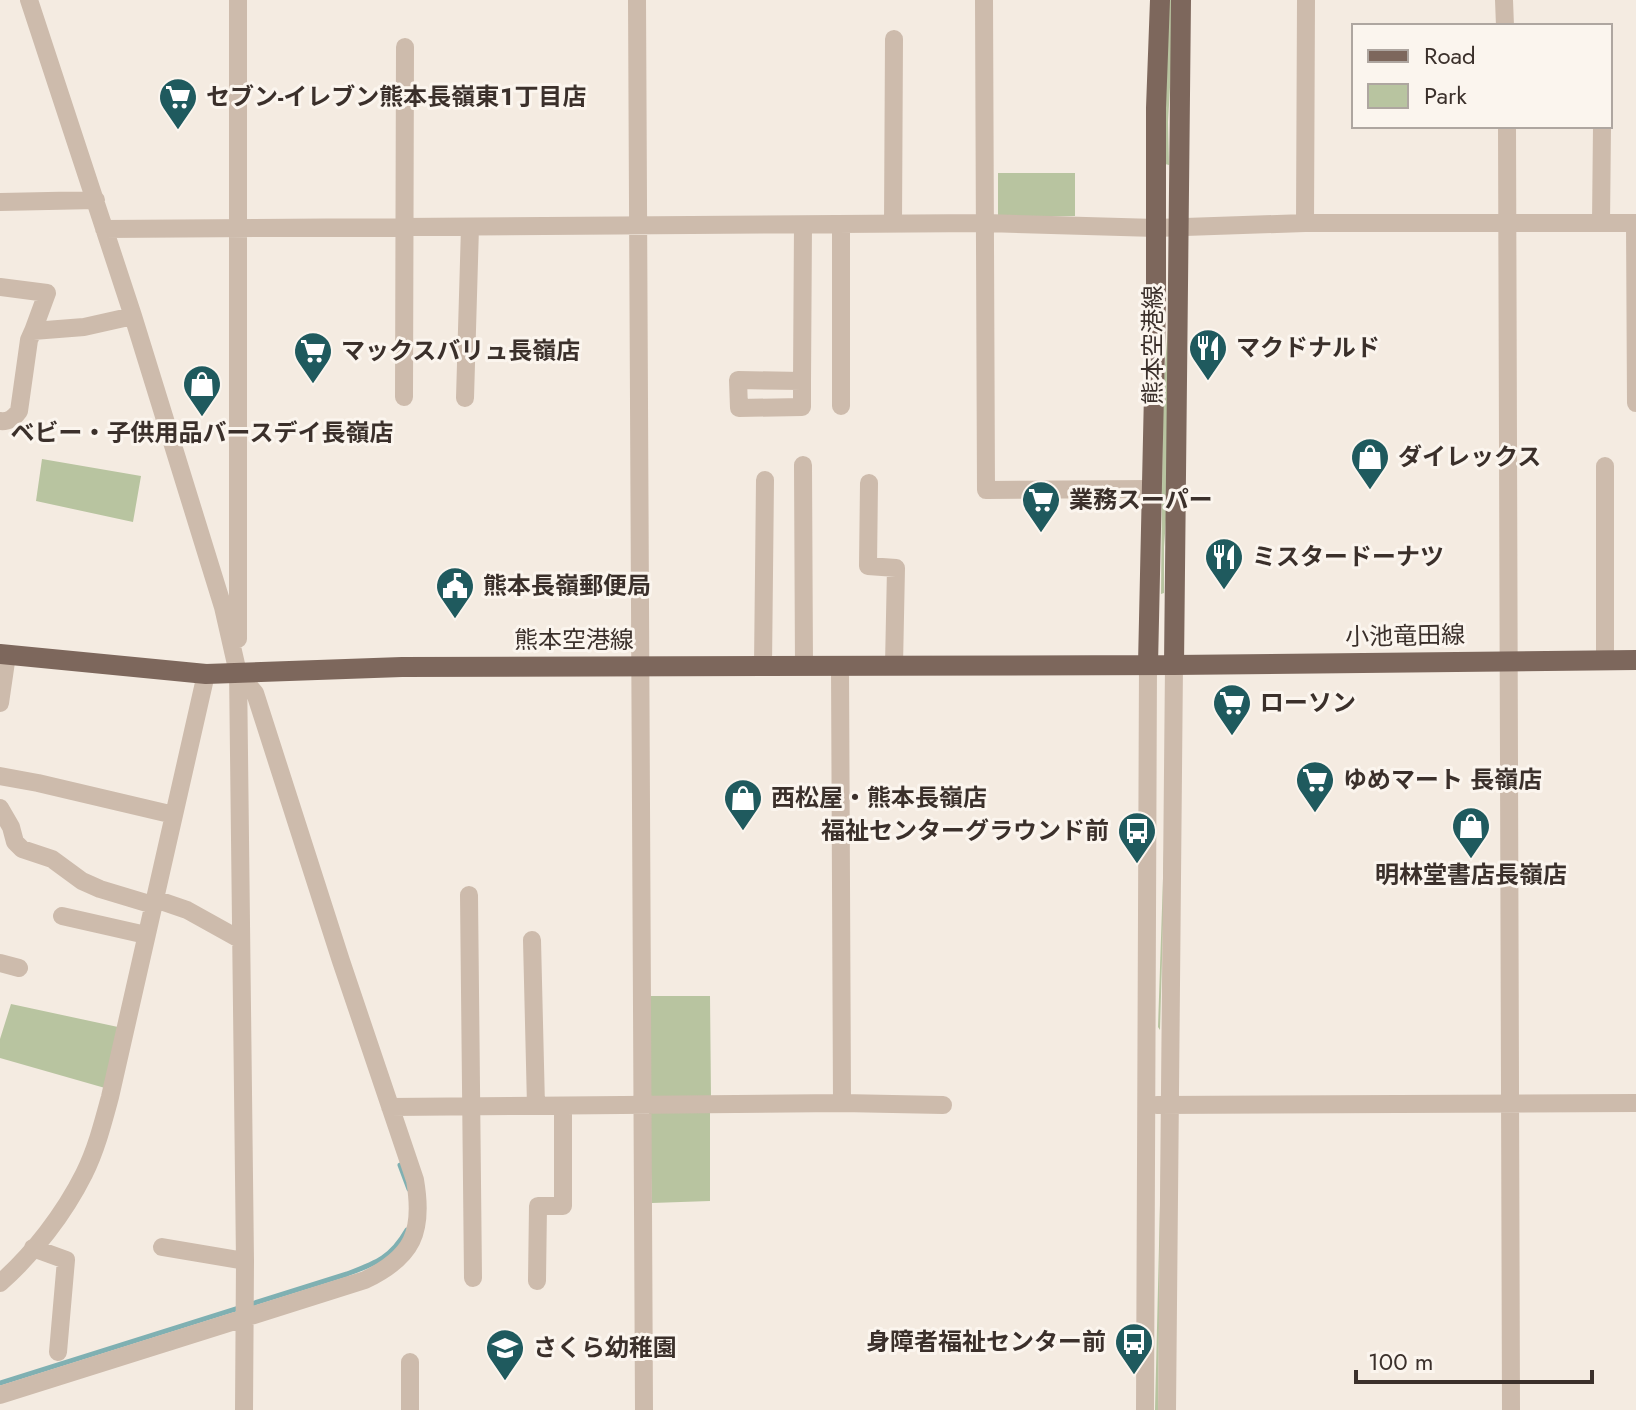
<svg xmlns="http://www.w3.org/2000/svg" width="1636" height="1410" font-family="Jost,'Noto Sans JP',sans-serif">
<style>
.green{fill:#b8c4a0}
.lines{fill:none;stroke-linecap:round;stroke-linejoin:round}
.stream{stroke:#7fb0b2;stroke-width:5}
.minor{stroke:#cdbbac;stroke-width:18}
.major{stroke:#7d675c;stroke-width:20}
.labels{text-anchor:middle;stroke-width:6;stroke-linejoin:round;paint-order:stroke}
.poi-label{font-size:24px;font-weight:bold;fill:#3b302b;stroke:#fbf5ee;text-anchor:start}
.street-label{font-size:24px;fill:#3b302b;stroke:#fbf5ee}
</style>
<rect width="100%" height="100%" fill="#f4ebe1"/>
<path class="green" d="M 1167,0 L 1175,0 L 1168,122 L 1169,165 L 1165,164 Z
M 998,173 L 1075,173 L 1075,216 L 998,217 Z
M 1168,329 L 1169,479 L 1164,547 L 1164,593 L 1161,594 L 1163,390 Z
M 42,459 L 141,476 L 133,522 L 36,501 Z
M 1165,819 L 1166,819 L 1160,1030 L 1158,1027 Z
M 647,996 L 710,996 L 711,1098 L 648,1099 Z
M 11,1004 L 118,1027 L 105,1088 L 0,1058 L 0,1039 Z
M 649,1112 L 710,1112 L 710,1201 L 652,1203 Z
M 1161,1164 L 1158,1410 L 1155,1410 Z"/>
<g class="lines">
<path class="stream" d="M 400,1165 L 409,1189
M 0,1383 L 347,1274 C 376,1263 391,1258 407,1230"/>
<path class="minor" d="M 637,0 L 644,1410
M 984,0 L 986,490 L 1153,489
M 1504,0 L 1505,26
M 1507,126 L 1511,1410
M 0,202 L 96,200
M 1305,223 L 1306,0
M 1601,223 L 1602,126
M 1635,223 L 1636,403
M 893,224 L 894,39
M 104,229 L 986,223 L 1156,228 L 1305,223 L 1636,223
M 0,287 L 47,293 L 33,331
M 802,381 L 738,380 L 739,408 L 802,407 L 802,381 L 803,225
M 404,397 L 405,47
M 465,398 L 470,227
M 841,406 L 841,224
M 0,421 C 9,422 14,418 19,411 L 29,340 L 33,331 L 84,327 L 133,316
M 803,465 L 804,666
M 1605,466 L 1605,660
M 869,483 L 868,566 L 896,568 L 894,665
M 238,639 L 238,0
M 763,666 L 765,480
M 840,666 L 842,1103
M 238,669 L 245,1261 L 244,1410
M 0,703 L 7,655
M 0,776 L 38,783 L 174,815
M 0,808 L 11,827 L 15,842 L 22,849 L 52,859 L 82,881 L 100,889 L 153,905
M 469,895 L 473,1278
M 155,899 L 187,910 L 241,940
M 62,916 L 146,935
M 532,940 L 536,1106
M 0,963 L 19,968
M 1157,1105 L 1636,1103
M 390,1107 L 842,1103 L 943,1105
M 162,1247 L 245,1261
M 33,1248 L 66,1260 L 58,1352
M 537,1281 L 538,1206 L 563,1206 L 563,1106
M 0,1283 C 33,1254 64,1214 84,1174 C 96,1150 103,1123 110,1097 L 206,674
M 410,1362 L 410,1410
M 0,1395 L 365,1280 C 413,1257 424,1232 415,1180 L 341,961 L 255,693 L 238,673 L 223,607 L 133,316 L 29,0
M 1145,1410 L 1148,665
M 1167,1410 L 1174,665"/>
<path class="major" d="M 0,654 L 206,674 L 402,667 L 1174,665 L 1636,660
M 1148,665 L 1156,302 L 1156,108 L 1160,0
M 1174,665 L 1181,0"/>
</g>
<defs>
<g id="supermarket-pin" transform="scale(2)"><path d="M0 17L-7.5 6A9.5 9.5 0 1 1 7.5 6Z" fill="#1f5a5e" stroke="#fbf5ee"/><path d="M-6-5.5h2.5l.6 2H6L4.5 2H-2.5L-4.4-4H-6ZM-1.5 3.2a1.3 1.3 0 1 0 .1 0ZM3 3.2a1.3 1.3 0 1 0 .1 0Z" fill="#fff"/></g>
<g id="restaurant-pin" transform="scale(2)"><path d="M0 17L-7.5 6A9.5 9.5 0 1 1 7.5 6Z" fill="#1f5a5e" stroke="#fbf5ee"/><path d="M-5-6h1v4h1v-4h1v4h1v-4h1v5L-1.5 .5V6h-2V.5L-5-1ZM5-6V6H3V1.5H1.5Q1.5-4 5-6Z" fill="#fff"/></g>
<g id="shop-pin" transform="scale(2)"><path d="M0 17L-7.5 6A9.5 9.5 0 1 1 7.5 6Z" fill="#1f5a5e" stroke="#fbf5ee"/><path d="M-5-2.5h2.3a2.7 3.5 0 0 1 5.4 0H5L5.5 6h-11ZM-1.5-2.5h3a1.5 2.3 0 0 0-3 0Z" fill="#fff"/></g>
<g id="civic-pin" transform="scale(2)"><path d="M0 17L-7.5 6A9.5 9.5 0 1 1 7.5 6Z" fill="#1f5a5e" stroke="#fbf5ee"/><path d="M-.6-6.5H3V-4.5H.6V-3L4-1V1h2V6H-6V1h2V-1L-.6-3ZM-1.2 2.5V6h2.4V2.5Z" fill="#fff"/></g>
<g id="bus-pin" transform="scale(2)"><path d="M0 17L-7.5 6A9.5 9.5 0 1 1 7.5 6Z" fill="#1f5a5e" stroke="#fbf5ee"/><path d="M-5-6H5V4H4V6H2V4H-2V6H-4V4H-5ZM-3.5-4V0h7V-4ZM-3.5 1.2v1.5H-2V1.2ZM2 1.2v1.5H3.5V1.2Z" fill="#fff"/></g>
<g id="school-pin" transform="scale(2)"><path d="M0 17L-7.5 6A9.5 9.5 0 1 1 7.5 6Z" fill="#1f5a5e" stroke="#fbf5ee"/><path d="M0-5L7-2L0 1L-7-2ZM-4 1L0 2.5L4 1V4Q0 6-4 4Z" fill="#fff"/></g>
</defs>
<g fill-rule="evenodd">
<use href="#supermarket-pin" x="178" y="97"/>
<use href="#restaurant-pin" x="1208" y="348"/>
<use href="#supermarket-pin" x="313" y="351"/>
<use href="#shop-pin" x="202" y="384"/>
<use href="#shop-pin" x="1370" y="457"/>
<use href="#supermarket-pin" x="1041" y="500"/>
<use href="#restaurant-pin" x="1224" y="557"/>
<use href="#civic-pin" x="455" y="586"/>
<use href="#supermarket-pin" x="1232" y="703"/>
<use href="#supermarket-pin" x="1315" y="780"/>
<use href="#shop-pin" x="743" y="798"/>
<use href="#shop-pin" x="1471" y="826"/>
<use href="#bus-pin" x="1137" y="831"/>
<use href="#bus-pin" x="1134" y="1342"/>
<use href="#school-pin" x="505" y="1348"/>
</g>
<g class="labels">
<g class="poi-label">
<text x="206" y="105">セブン-イレブン熊本長嶺東１丁目店</text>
<text x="1236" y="356">マクドナルド</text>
<text x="341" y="359">マックスバリュ長嶺店</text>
<text x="202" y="441" text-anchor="middle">ベビー・子供用品バースデイ長嶺店</text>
<text x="1398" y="465">ダイレックス</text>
<text x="1069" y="508">業務スーパー</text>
<text x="1252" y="565">ミスタードーナツ</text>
<text x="483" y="594">熊本長嶺郵便局</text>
<text x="1260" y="711">ローソン</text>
<text x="1343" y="788">ゆめマート 長嶺店</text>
<text x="771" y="806">西松屋・熊本長嶺店</text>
<text x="1109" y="839" text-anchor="end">福祉センターグラウンド前</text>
<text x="1471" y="883" text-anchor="middle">明林堂書店長嶺店</text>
<text x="1106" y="1350" text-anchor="end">身障者福祉センター前</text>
<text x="533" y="1356">さくら幼稚園</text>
</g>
<g class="street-label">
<text transform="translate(1153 345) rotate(-90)" y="8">熊本空港線</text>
<text transform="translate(1405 636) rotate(-1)" y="8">小池竜田線</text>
<text x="574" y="648">熊本空港線</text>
</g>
</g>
<rect x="1352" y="24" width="260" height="104" fill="#fbf5ee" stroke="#aea6a0" stroke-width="2"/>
<rect x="1368" y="50" width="40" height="12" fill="#7d675c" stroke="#aea6a0" stroke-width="2"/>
<text x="1424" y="64" font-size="24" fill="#3b302b">Road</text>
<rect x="1368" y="84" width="40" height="24" fill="#b8c4a0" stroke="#aea6a0" stroke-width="2"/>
<text x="1424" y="104" font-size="24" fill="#3b302b">Park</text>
<path d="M1356 1370v12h236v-12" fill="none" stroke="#3b302b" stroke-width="4"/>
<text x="1368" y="1370" font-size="24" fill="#3b302b" stroke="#fbf5ee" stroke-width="6" paint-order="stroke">100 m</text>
</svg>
